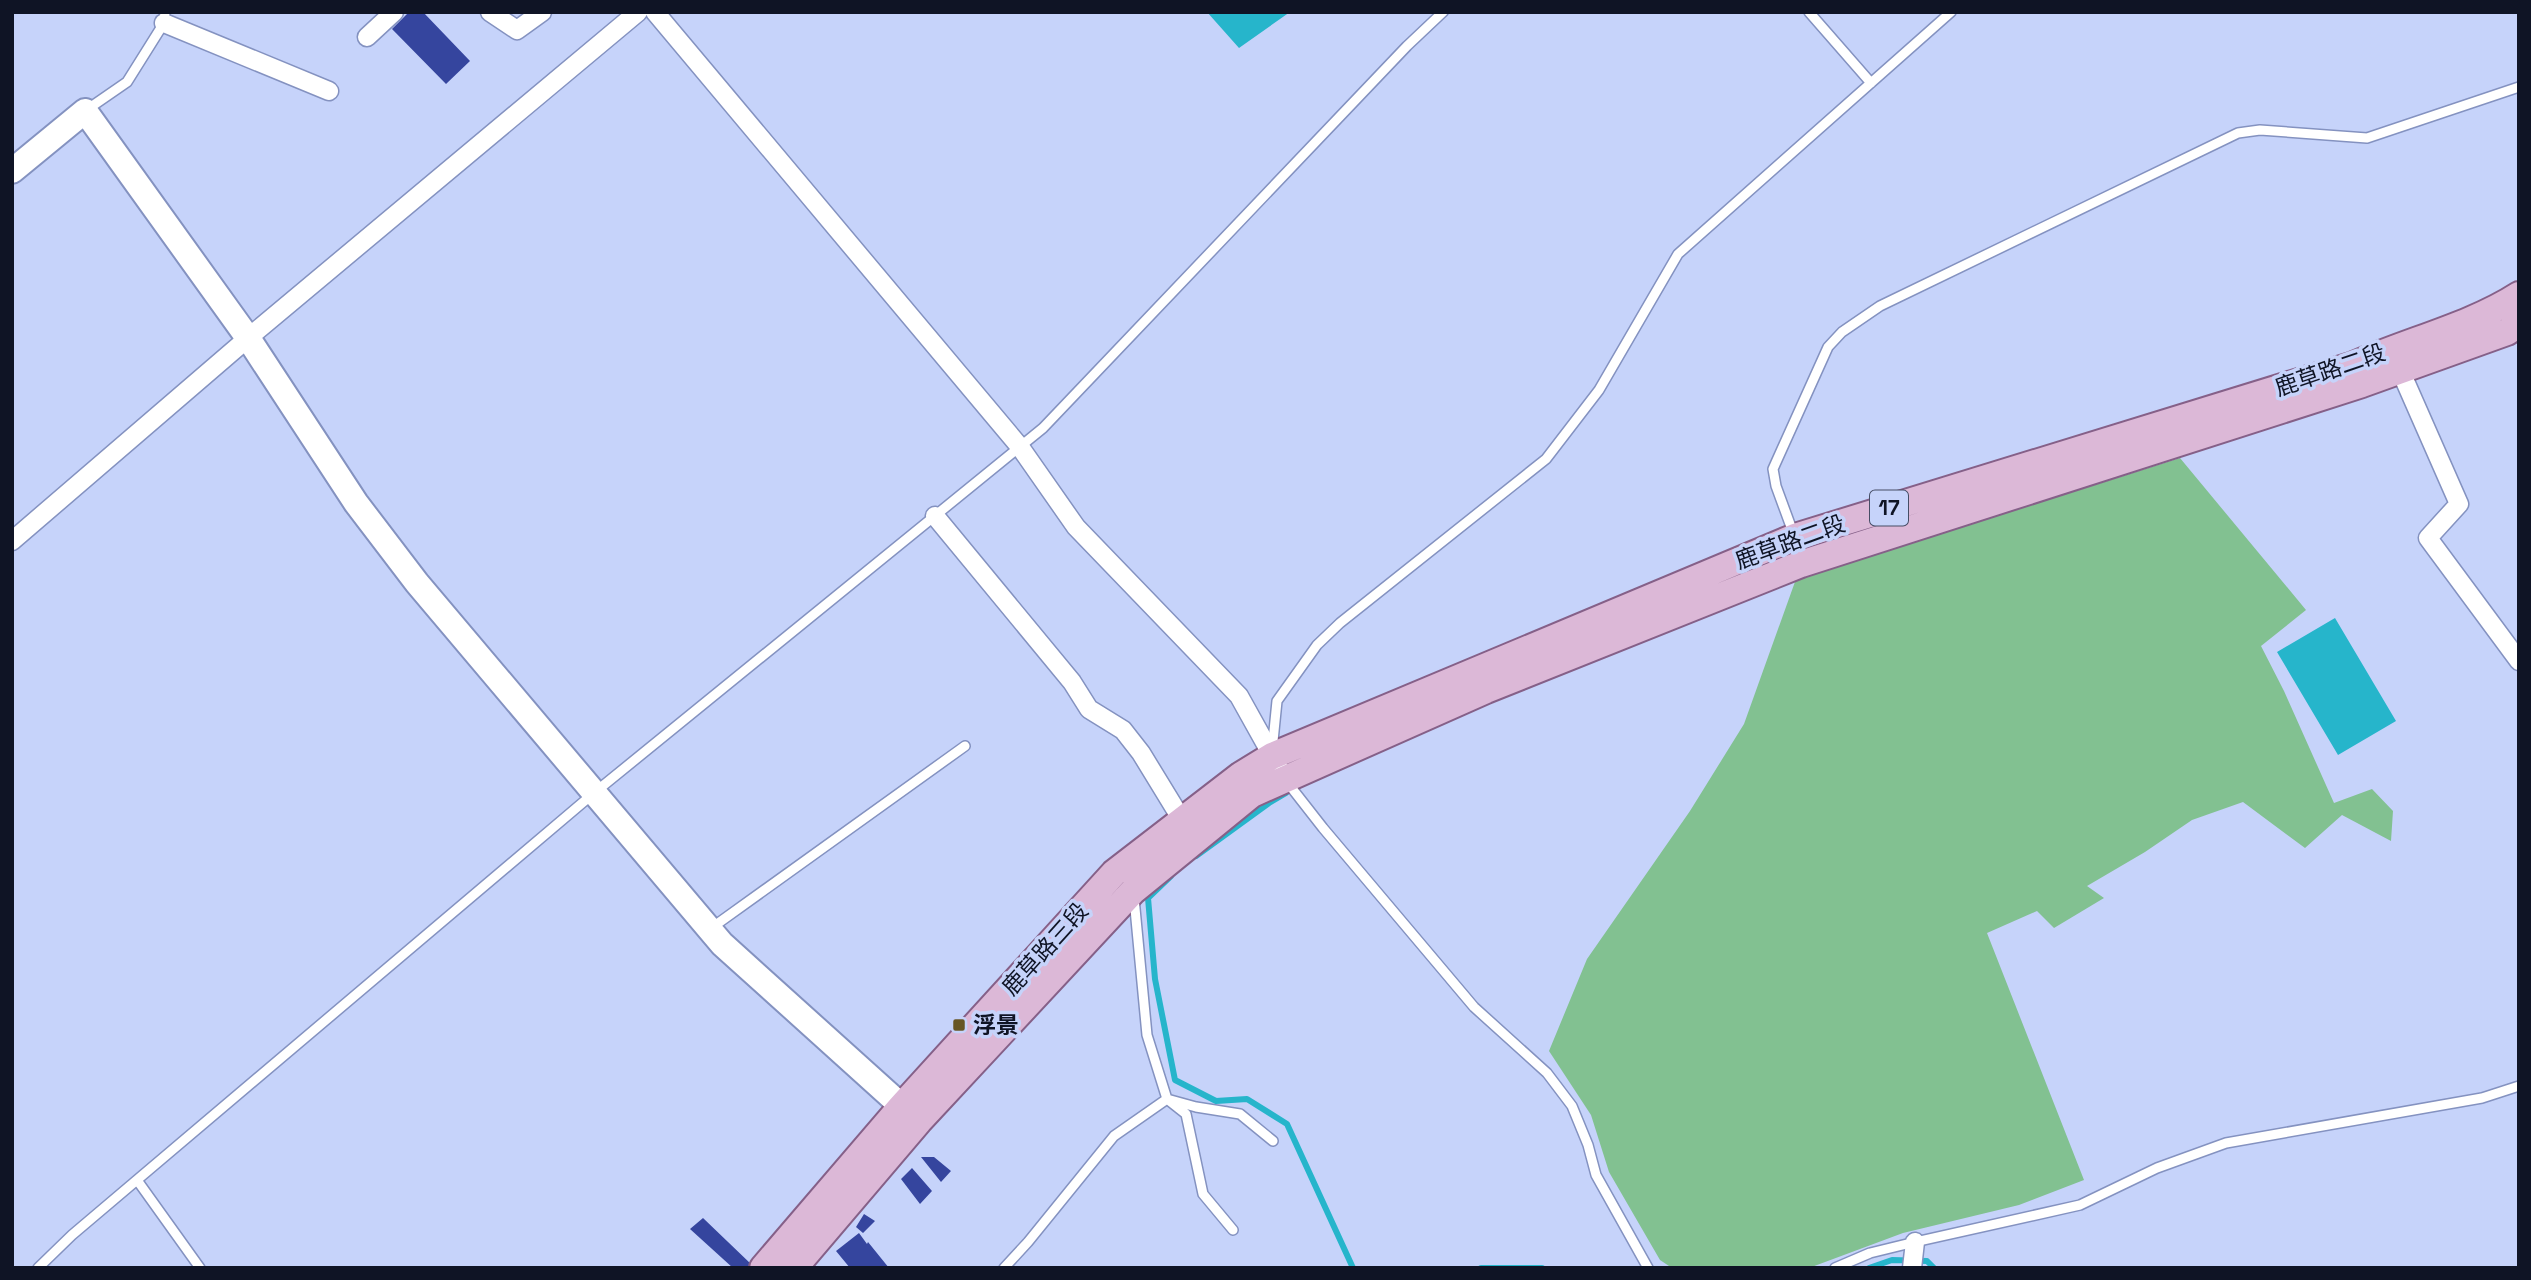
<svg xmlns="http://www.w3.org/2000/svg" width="2531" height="1280" font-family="'Space Grotesk','Noto Sans TC',sans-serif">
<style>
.green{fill:#82c191}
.water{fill:#26b5cb}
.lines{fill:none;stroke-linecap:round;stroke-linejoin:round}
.stream{stroke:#26b5cb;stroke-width:6}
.building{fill:#35459e}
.lane-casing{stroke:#8492c0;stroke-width:12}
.street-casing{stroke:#8492c0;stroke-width:21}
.secondary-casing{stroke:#8492c0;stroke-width:28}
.primary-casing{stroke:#856088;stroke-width:30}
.lane{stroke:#fff;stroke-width:9}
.street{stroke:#fff;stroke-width:18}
.secondary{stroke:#fff;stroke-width:24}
.primary{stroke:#dcb8d7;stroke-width:26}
.poi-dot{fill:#675624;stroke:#c6d3fa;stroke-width:2.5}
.labels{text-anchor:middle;stroke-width:7;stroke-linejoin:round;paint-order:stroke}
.shield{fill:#c6d3fa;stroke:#464d65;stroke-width:2}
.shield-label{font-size:21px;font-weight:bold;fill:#0f1425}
.street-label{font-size:23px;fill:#0f1425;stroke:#c6d3fa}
.poi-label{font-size:23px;font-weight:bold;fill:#0f1425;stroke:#c6d3fa;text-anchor:start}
</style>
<rect width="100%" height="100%" fill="#c6d3fa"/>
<path class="green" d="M 2180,458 L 2306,610 L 2261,646 L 2284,691 L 2334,803 L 2372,789 L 2393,811 L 2391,841 L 2342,815 L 2305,848 L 2243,802 L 2192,820 L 2145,852 L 2087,886 L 2104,898 L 2054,928 L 2037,911 L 1987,933 L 2084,1180 L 2019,1205 L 1903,1233 L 1809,1268 L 1672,1268 L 1660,1260 L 1609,1172 L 1591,1115 L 1549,1051 L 1587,959 L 1690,811 L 1744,724 L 1796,579 Z"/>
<path class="water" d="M 1207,12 L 1290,12 L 1239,48 Z
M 2335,618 L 2396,721 L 2338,755 L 2277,652 Z"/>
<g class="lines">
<path class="stream" d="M 1196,856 L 1269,803 L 1286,793
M 1171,876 L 1148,898 L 1155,979 L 1175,1080 L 1216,1101 L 1247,1099 L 1287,1124 L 1353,1268
M 1481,1268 L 1542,1268
M 1869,1268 L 1892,1260 L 1927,1261 L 1934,1268"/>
</g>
<path class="building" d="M 409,12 L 423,12 L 470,61 L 446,84 L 392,29 Z
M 921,1157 L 934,1157 L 951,1171 L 941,1182 Z
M 912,1168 L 932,1191 L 920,1204 L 901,1179 Z
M 864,1214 L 875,1221 L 863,1233 L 856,1227 Z
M 703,1218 L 752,1265 L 749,1268 L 733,1268 L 690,1229 Z
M 859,1233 L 867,1244 L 868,1242 L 889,1268 L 850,1268 L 836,1251 Z"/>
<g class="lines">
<g class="lane-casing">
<path id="lane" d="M 1809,12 L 1871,83
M 85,111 L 127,82 L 164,23 L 165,12
M 1794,535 L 1776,486 L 1773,469 L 1828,347 L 1842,332 L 1880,306 L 2238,133 L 2260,130 L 2367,138 L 2519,87
M 1272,751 L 1277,701 L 1317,645 L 1340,623 L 1546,459 L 1599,390 L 1678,254 L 1951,12
M 1287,782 L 1323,828 L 1474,1007 L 1547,1073 L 1572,1106 L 1588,1145 L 1596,1175 L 1648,1268
M 1134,898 L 1147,1035 L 1167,1099 L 1196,1107 L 1240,1114 L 1273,1141
M 710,929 L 965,746
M 137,1180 L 200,1268
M 38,1268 L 72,1235 L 594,793 L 1043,428 L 1407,46 L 1443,12
M 1004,1268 L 1028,1242 L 1114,1136 L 1167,1099 L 1186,1114 L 1203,1194 L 1233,1230
M 1835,1268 L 1870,1253 L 1915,1242 L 2080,1205 L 2157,1168 L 2226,1143 L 2482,1098 L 2519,1086"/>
</g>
<g class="street-casing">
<path id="street" d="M 490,12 L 517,30 L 542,12
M 655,12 L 1020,447 L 1076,527 L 1239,696 L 1278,766
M 164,23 L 329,91
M 367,37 L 394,12
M 2397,363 L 2459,504 L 2428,538 L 2519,661
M 935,516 L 1072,682 L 1089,709 L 1123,730 L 1141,753 L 1182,820
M 12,541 L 248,338 L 638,12
M 1912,1268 L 1915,1242"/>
</g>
<g class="secondary-casing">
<path id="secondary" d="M 12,171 L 85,111 L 248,338 L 356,503 L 417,583 L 722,944 L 916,1119"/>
</g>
<g class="primary-casing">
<path id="primary" d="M 763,1268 L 901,1107 L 1114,873 L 1241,775 L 1272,756 L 1795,537 L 2354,365 C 2407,341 2471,326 2519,295
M 794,1268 L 919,1121 L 1133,891 L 1252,794 L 1486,690 L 1801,564 L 2362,384 L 2507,332 L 2519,324"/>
</g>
<use href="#lane" class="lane"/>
<use href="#street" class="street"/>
<use href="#secondary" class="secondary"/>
<use href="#primary" class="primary"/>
</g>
<rect class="poi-dot" x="952" y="1018" width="14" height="14" rx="3.5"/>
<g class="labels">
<rect class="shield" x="1870" y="490.5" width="38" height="35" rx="5"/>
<g class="shield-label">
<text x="1889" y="515">17</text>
</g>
<g class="street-label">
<text transform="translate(2330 370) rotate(-19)" y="8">鹿草路二段</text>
<text transform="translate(1790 542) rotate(-20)" y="8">鹿草路二段</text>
<text transform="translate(1045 949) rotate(-48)" y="8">鹿草路三段</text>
</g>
<g class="poi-label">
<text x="973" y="1033">浮景</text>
</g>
</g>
<rect width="2531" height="1280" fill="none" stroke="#0f1425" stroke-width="28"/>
</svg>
